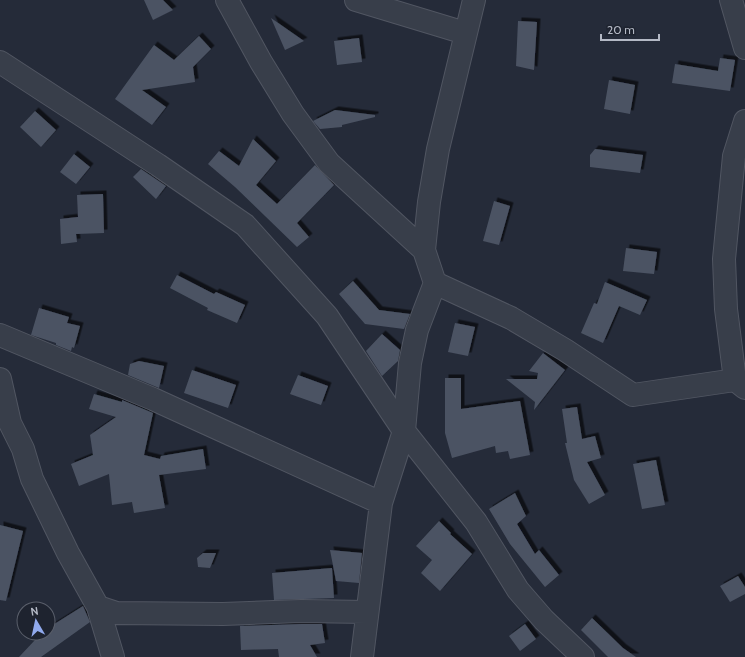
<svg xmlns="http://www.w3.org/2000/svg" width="745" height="657" font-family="Cabin,sans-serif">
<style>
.building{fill:#4b5363;filter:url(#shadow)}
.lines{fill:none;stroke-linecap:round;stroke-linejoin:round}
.minor-casing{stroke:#515662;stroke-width:24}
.minor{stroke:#383e4a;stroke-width:22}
</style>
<defs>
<filter id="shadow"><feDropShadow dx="3.5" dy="-3.5" stdDeviation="0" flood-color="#0009"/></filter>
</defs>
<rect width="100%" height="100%" fill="#252b39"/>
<path class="building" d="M 144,0 L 163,0 L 173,10 L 153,20 Z
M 271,18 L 304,41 L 285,50 Z
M 518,21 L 537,22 L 534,70 L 516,66 Z
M 199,36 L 211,49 L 193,67 L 195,82 L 142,90 L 166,107 L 152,125 L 115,99 L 154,45 L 174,60 Z
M 359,38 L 362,62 L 337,65 L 334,41 Z
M 720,58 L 735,60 L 730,91 L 672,83 L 675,64 L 718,71 Z
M 609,80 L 635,85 L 630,114 L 604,109 Z
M 335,110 L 375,115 L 375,117 L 342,125 L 342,127 L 320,129 L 313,121 Z
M 35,111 L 56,130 L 41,147 L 20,127 Z
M 253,139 L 276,161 L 256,185 L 277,204 L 315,165 L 334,185 L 297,223 L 309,237 L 297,247 L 235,187 L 208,164 L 219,151 L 239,166 Z
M 595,149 L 643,155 L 640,173 L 590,167 L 590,155 Z
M 74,154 L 90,167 L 76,184 L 60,172 Z
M 141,169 L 166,186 L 156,199 L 133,177 Z
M 103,194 L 104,233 L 76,234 L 77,242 L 61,244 L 60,219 L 78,217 L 77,195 Z
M 494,201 L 510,206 L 499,245 L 483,241 Z
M 626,248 L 657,252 L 654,274 L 623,271 Z
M 177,275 L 214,294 L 216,292 L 245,305 L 237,323 L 207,310 L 208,308 L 170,288 Z
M 353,281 L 379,310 L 410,314 L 404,329 L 365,324 L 339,294 Z
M 605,282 L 647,300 L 640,315 L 619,306 L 603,343 L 581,333 L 594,303 L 597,304 Z
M 39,308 L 69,317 L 67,323 L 80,326 L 74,348 L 72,347 L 71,351 L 56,345 L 56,343 L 31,335 Z
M 455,323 L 475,327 L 468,356 L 448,352 Z
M 382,334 L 400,350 L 398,361 L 382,376 L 366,351 Z
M 543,353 L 565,370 L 534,410 L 535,402 L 506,379 L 537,379 L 538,373 L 529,371 Z
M 139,361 L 164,366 L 159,388 L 128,375 L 130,364 Z
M 192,370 L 236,385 L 228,408 L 184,393 Z
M 298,375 L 328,386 L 321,405 L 290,394 Z
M 445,378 L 461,378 L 461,409 L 520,401 L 530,455 L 510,459 L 508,451 L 496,453 L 495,446 L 452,458 L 445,433 Z
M 94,394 L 122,402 L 122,400 L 153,413 L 144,455 L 160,459 L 161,456 L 203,449 L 206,469 L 159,475 L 165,508 L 134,513 L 132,502 L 112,505 L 109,474 L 79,486 L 71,464 L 93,455 L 90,435 L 116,417 L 89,409 Z
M 577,407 L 582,439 L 595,436 L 601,458 L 587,462 L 605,495 L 589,504 L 574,480 L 565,443 L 567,443 L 562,409 Z
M 656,460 L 665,505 L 642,509 L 633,464 Z
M 515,493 L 526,516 L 517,524 L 535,554 L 539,550 L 559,575 L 545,587 L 510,544 L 489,509 Z
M 439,521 L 451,533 L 450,534 L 472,554 L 440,591 L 421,573 L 432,560 L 416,546 Z
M 0,525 L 23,531 L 6,601 L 0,600 Z
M 330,550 L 362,553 L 359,583 L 336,581 Z
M 203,553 L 216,553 L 210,568 L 198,567 L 197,558 Z
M 332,568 L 334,598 L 274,600 L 272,573 Z
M 738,576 L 745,587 L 745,594 L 730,602 L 720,586 Z
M 83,606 L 90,622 L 41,657 L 19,657 L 35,640 L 34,638 L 41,633 L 48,633 L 48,628 Z
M 592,618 L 623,648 L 636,657 L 608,657 L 581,630 Z
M 301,624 L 322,624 L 325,643 L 310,645 L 317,657 L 279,657 L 278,649 L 241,650 L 240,626 Z
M 525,624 L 536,639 L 520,651 L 509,636 Z"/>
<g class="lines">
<g class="minor-casing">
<path id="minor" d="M 227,0 L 261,62 L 293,114 L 329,163 L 424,250
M 356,0 L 465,33
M 731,0 L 745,48
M 0,62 L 158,165 L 245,225 L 327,316 L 404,431 L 476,522 L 518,590 L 544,620 L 583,657
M 745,121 L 734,156 L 724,259 L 726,309 L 735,380 L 745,388
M 435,283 L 511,318 L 565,350 L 633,395 L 735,380
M 0,335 L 153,399 L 381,503
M 0,379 L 10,423 L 23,449 L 32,479 L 68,553 L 98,607 L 113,657
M 98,607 L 116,613 L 223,614 L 301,611 L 367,612
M 362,657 L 381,503 L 404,431 L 410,363 L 417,330 L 435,283 L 424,250 L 429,202 L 438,149 L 474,0"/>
</g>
<use href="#minor" class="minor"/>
</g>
<g transform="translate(36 621) rotate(351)"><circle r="19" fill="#1e232f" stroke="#5a5f6b"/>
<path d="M0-3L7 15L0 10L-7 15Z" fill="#91aaed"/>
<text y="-6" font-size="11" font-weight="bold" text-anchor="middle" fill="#b4b9c5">N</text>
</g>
<path d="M601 34v6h58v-6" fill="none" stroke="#b4b9c5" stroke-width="2"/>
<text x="607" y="34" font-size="12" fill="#b4b9c5" stroke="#1e232f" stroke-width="3" paint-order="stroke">20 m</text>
</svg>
